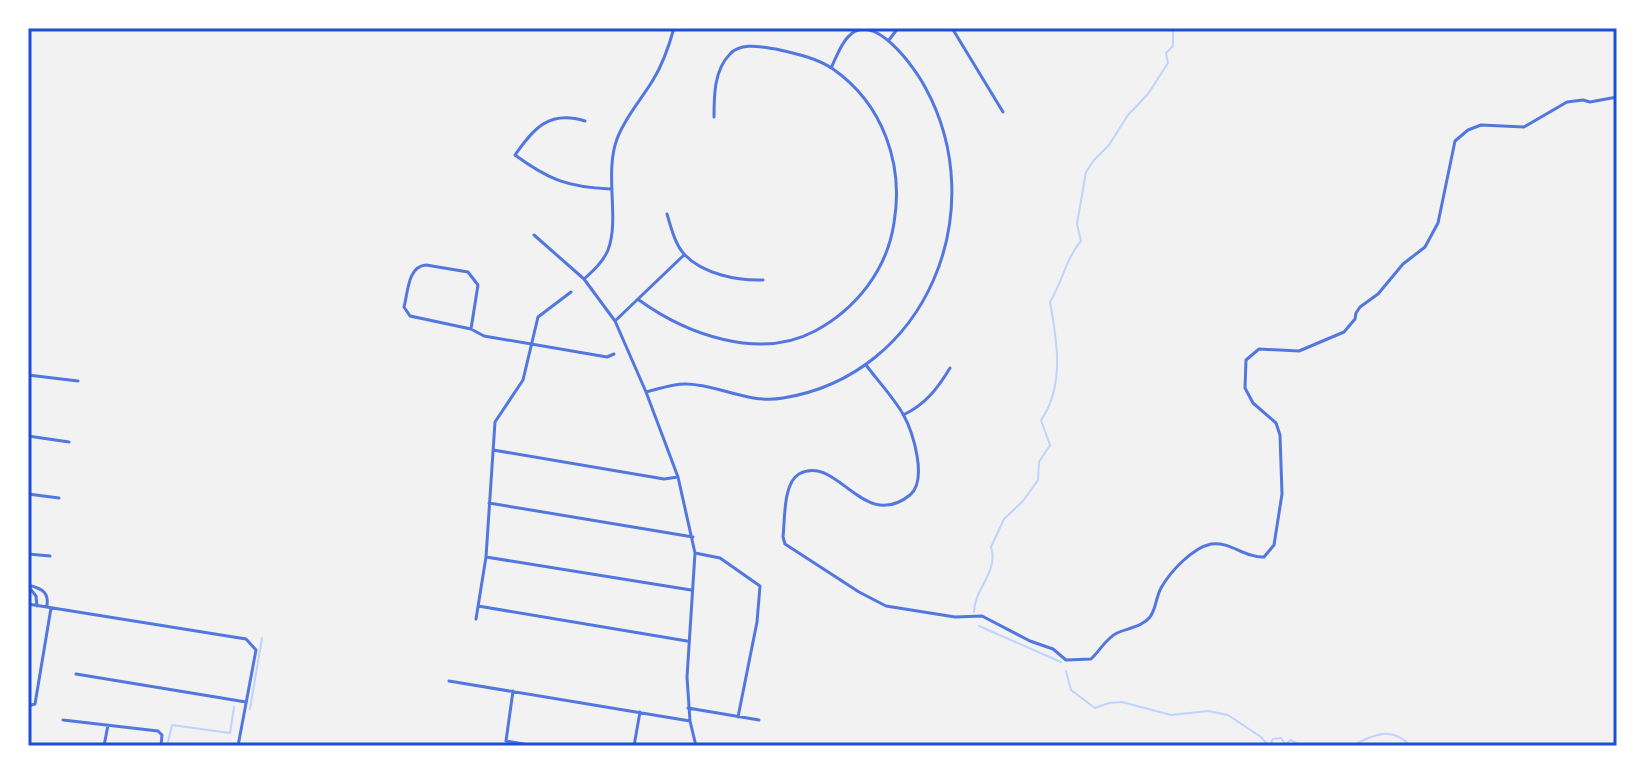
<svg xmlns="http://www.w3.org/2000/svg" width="1645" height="774" font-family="'Archivo Narrow',sans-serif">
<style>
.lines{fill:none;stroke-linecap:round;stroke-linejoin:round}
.stream{stroke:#bfd3fe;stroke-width:2}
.minor{stroke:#5277de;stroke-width:3}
.neatline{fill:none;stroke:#1d4ed8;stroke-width:3}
</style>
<rect width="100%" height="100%" fill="#f2f2f2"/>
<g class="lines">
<path class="stream" d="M 974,612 C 974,589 999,572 991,547 L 1004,519 L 1023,501 L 1038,480 L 1039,462 L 1050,445 L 1041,420 C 1065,386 1057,340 1050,302 C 1062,283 1066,258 1081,241 L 1077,224 L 1086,172 L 1094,160 L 1109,145 L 1128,115 L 1148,94 L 1168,63 L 1166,53 L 1173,46 L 1173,28
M 979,626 L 1061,662
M 1066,671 L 1071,690 L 1095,708 L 1109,703 L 1122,702 L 1171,715 L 1208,711 L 1228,715 L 1261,737 L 1269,746 L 1273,739 L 1281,738 L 1285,744 L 1291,740 L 1302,746
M 250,709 L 262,638
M 167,746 L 172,725 L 230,733 L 234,707
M 1352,746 C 1374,734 1391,726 1411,746"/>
<path class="minor" d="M 952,28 L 1003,112
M 889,40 L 898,28
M 585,121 C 549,110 534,128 515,155 C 549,180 568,187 610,189
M 667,214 C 671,227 675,245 685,255 C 703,274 738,281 763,280
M 534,235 L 584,279 L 615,321 L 646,392 L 678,477 L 695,553 L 687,677 L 690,721 L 696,746
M 584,279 C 593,271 603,262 608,250 C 620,219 604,174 617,139 C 625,117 641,100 653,80 C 663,64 669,46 674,28
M 639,300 C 686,334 759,361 815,331 C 856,309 887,270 894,223 C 904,164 883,104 833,69 C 817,58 794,53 776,49 C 761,47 741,42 730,54 C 714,70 714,96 714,117
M 615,321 L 684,255
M 471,329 L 478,285 L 468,272 L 426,265 C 408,266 408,292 404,307 L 410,316 L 471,329 L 484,336 L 607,357 L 614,354
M 866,365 C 878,381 893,397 903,414 C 913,432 928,480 910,495 C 863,533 837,453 799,474 C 783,483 785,520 783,537 L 785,544 L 859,592 L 886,606 L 955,617 L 982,616 L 1030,641 L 1053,649 L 1066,660 L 1091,659 C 1100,651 1106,638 1117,633 C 1128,628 1142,627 1150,617 C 1156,609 1156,597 1161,588 C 1170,572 1192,548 1211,544 C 1230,541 1245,558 1264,557 L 1274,545 L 1282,494 L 1280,435 L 1276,423 L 1253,403 L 1245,388 L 1246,360 L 1259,349 L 1299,351 L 1344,332 L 1355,319 L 1356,313 L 1360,307 L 1378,294 L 1403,264 L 1425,247 L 1438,223 L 1455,141 L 1468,130 L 1481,125 L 1524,127 L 1567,102 L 1583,100 L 1590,102 L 1617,97
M 28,375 L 78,381
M 646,392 C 659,389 674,383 687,384 C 720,385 747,404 783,398 C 927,375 993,210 925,87 C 915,68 874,10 849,36 C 841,43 836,58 831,68
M 903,415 C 925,405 938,388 950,368
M 28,436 L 69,442
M 493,450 L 664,479 L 678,477
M 28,494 L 59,498
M 489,503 L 693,537
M 695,553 L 720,558 L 760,586 L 757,622 L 738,717
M 28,554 L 50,556
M 486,557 L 691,590
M 28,585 C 40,588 49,591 47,605
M 28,586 L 36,596 L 37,606
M 28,604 L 246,639 L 256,650 L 238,746
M 478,606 L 687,641
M 476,619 L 486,557 L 495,422 L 523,380 L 538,317 L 571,292
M 76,674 L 246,702
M 449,681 L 690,721
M 513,691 L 506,741 L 535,746
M 28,706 L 35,704 L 51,608
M 688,708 L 759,720
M 63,720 L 158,731 L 162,735 L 161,746
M 104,746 L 108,725
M 634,746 L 640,712"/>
</g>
<rect width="1645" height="774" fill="none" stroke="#ffffff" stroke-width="60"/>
<rect x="30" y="30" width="1585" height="714" class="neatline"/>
</svg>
